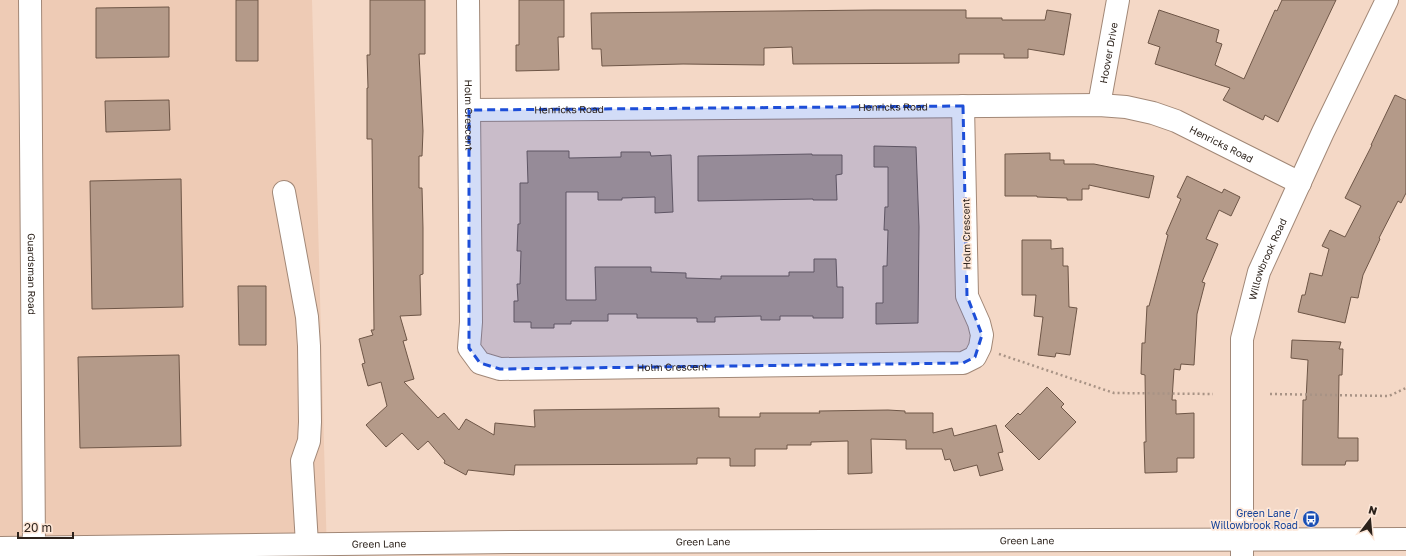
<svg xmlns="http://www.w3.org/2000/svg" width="1406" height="556" font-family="'Golos Text',sans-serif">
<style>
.built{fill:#eecbb5}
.building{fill:#b49a89;stroke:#6e5647}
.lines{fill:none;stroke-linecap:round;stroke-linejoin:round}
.minor-casing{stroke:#a28877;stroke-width:24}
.path{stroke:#a89385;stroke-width:2.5;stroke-dasharray:2 3;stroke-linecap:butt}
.minor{stroke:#fff;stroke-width:22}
.marked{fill:#1d4ed8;fill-opacity:0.2;stroke:#1d4ed8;stroke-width:3;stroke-dasharray:8 5;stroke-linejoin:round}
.labels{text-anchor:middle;stroke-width:3.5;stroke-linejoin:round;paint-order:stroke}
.street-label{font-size:10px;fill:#2c221b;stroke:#fde7d8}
.transit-label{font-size:10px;fill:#164399;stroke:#fde7d8;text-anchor:end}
</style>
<rect width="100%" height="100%" fill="#f4d8c6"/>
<path class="built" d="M 0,0 L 312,0 L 327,556 L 0,556 Z"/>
<path class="building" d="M 236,0 L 258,0 L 258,61 L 236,61 Z
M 370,0 L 425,0 L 425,54 L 419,54 L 423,131 L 422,156 L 419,156 L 419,188 L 422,188 L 423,228 L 423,274 L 420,275 L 421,315 L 400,316 L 407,340 L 403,341 L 414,379 L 404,382 L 438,418 L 444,413 L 459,430 L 466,419 L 494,435 L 495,423 L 535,427 L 534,410 L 719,408 L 719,417 L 760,417 L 760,413 L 820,413 L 819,411 L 888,410 L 905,411 L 905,413 L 933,413 L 933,433 L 952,428 L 954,436 L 996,425 L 1003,452 L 998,453 L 1003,470 L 980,476 L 977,465 L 954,471 L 950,459 L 945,460 L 942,449 L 906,449 L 906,440 L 871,439 L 872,473 L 848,474 L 848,441 L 811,442 L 811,445 L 787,445 L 787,449 L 755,449 L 755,466 L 730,466 L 730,458 L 697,458 L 697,464 L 515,465 L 514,475 L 468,470 L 466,475 L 444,463 L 445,461 L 428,441 L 418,450 L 402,433 L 386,447 L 366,425 L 387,406 L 381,382 L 368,386 L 362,364 L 365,363 L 359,339 L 373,335 L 371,330 L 374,330 L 372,139 L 367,139 L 367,88 L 368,88 L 367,55 L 370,55 Z
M 519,0 L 564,0 L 564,37 L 558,37 L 559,70 L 516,71 L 516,45 L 519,45 Z
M 1282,0 L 1336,0 L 1278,122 L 1265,115 L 1263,120 L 1223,100 L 1230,88 L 1155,64 L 1160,47 L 1148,43 L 1159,10 L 1219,30 L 1216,42 L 1222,44 L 1215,65 L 1244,79 L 1275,10 L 1277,11 Z
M 169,7 L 169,57 L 96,58 L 96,8 Z
M 874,10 L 966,10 L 966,18 L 1002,18 L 1002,20 L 1045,20 L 1047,10 L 1071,14 L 1064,55 L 1028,49 L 1028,58 L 1004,58 L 1004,54 L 959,54 L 959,63 L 793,64 L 792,47 L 764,48 L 764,65 L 683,64 L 602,66 L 601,49 L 592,49 L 591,13 Z
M 1395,95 L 1406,100 L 1406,193 L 1401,203 L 1398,201 L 1379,238 L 1380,239 L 1363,275 L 1358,298 L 1351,297 L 1345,323 L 1298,312 L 1302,295 L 1305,295 L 1310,273 L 1322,276 L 1329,249 L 1322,246 L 1330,230 L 1345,237 L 1361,206 L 1345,198 L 1372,145 L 1371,145 Z
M 169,100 L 170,130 L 106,132 L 105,101 Z
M 874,146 L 916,147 L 919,227 L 918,323 L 876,324 L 876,303 L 883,303 L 883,266 L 887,266 L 888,230 L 884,230 L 885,207 L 888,207 L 888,167 L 874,167 Z
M 527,151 L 569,151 L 569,158 L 621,157 L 621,152 L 650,152 L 651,156 L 671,155 L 673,212 L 655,213 L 655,197 L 622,198 L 622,200 L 598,200 L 598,192 L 566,192 L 566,300 L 596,300 L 595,267 L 651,267 L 651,272 L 686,273 L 686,278 L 721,279 L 721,276 L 789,276 L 789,272 L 814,272 L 814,259 L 836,259 L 837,287 L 843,287 L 843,318 L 813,318 L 813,316 L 780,316 L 780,320 L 761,320 L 761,316 L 715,317 L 715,322 L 697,322 L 697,318 L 637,318 L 637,314 L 608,314 L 608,321 L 571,321 L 571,324 L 554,324 L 554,328 L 531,328 L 531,322 L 514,322 L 514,301 L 518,301 L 517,284 L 520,284 L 521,251 L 517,251 L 518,224 L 520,224 L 520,183 L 528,183 Z
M 1050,153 L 1050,160 L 1064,160 L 1064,164 L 1094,164 L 1154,176 L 1149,198 L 1089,185 L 1089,189 L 1082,189 L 1082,200 L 1067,200 L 1067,198 L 1037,197 L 1037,196 L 1005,196 L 1005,154 Z
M 812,154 L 812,155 L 842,155 L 842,174 L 836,175 L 837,200 L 813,200 L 813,199 L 698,201 L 698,156 Z
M 1187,176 L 1222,193 L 1224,189 L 1240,197 L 1231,216 L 1219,210 L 1206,239 L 1218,244 L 1202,282 L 1205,283 L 1197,314 L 1194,365 L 1181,364 L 1180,370 L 1174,369 L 1172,400 L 1176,400 L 1176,414 L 1194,413 L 1194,458 L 1177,458 L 1177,472 L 1145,473 L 1144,442 L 1146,442 L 1145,375 L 1141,374 L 1142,343 L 1145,343 L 1147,306 L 1149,306 L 1168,235 L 1166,234 L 1181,199 L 1177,197 Z
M 181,179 L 183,307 L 92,309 L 90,181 Z
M 1022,240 L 1051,240 L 1051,249 L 1063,248 L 1063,266 L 1068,266 L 1069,307 L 1077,308 L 1070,355 L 1056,353 L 1055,357 L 1038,355 L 1043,317 L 1034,316 L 1036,295 L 1022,295 Z
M 238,286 L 266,286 L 266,345 L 239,345 Z
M 1292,340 L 1341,342 L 1339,349 L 1343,349 L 1342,375 L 1339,375 L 1338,438 L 1358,438 L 1358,461 L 1346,461 L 1345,465 L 1302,465 L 1303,400 L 1306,400 L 1308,360 L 1291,358 Z
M 179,355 L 181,446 L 80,448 L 78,357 Z
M 1047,387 L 1064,404 L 1061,407 L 1076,422 L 1039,460 L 1005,426 L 1018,413 L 1020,415 Z"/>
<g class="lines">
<g class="minor-casing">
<g id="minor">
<path id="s1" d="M 30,0 L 34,548"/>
<path id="s2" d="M 468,0 L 471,322 L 469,348 L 480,363 L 500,369 L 963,363 L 975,357 L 980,347 L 982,335 L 979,323 L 967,296 L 963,106"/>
<path id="s3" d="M 1099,105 L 1118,0"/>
<path id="s4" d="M 469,110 L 1099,105 L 1126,107 L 1153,113 L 1176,121 L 1300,183"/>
<path d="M 284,192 L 307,317 L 309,346 L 310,422 L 309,441 L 302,461 L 307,544"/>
<path id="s5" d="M 0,548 L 510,542 L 1406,539"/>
<path id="s6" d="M 1242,556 L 1242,339 L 1259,272 L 1323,132 L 1387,0"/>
</g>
</g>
<path class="path" d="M 999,354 L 1114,393 L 1213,394
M 1270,394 L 1389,396 L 1406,388"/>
<use href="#minor" class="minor"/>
</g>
<path class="marked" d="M 963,106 L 967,296 L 982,335 L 975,357 L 963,363 L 500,369 L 480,363 L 469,348 L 469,110 Z"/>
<defs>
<g id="bus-disc" transform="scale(0.9)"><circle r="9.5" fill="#1a4fb4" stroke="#fde7d8"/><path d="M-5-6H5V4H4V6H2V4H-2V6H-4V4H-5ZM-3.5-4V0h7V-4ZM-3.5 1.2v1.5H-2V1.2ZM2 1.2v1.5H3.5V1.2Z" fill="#fff"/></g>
</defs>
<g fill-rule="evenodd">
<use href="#bus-disc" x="1311" y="519"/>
</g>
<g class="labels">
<g class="street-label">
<text dy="4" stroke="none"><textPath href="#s3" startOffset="53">Hoover Drive</textPath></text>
<text dy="4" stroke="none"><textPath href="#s4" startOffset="424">Henricks Road</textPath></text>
<text dy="4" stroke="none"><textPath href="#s4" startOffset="100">Henricks Road</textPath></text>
<text dy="4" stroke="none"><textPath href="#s2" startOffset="115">Holm Crescent</textPath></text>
<text dy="4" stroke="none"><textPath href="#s4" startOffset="760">Henricks Road</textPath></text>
<text transform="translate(966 234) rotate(-91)" y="4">Holm Crescent</text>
<text dy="4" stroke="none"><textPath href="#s6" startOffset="301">Willowbrook Road</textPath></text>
<text dy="4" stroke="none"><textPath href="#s1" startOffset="274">Guardsman Road</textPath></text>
<text dy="4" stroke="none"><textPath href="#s2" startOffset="560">Holm Crescent</textPath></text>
<text dy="4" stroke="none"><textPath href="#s5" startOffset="1027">Green Lane</textPath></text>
<text dy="4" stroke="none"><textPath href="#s5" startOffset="703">Green Lane</textPath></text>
<text dy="4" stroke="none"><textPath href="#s5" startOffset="379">Green Lane</textPath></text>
</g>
<g class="transit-label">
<text x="1298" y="517">Green Lane /<tspan x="1298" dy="12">Willowbrook Road</tspan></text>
</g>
</g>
<g transform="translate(1370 520) rotate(16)" stroke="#fde7d8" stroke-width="3" paint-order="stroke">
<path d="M0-3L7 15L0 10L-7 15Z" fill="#2c221b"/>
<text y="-6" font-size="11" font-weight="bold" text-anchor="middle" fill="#2c221b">N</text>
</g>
<path d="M18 532v6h55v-6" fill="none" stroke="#2c221b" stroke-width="2"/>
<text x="24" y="532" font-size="12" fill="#2c221b" stroke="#fde7d8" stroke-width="3" paint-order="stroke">20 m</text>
</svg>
